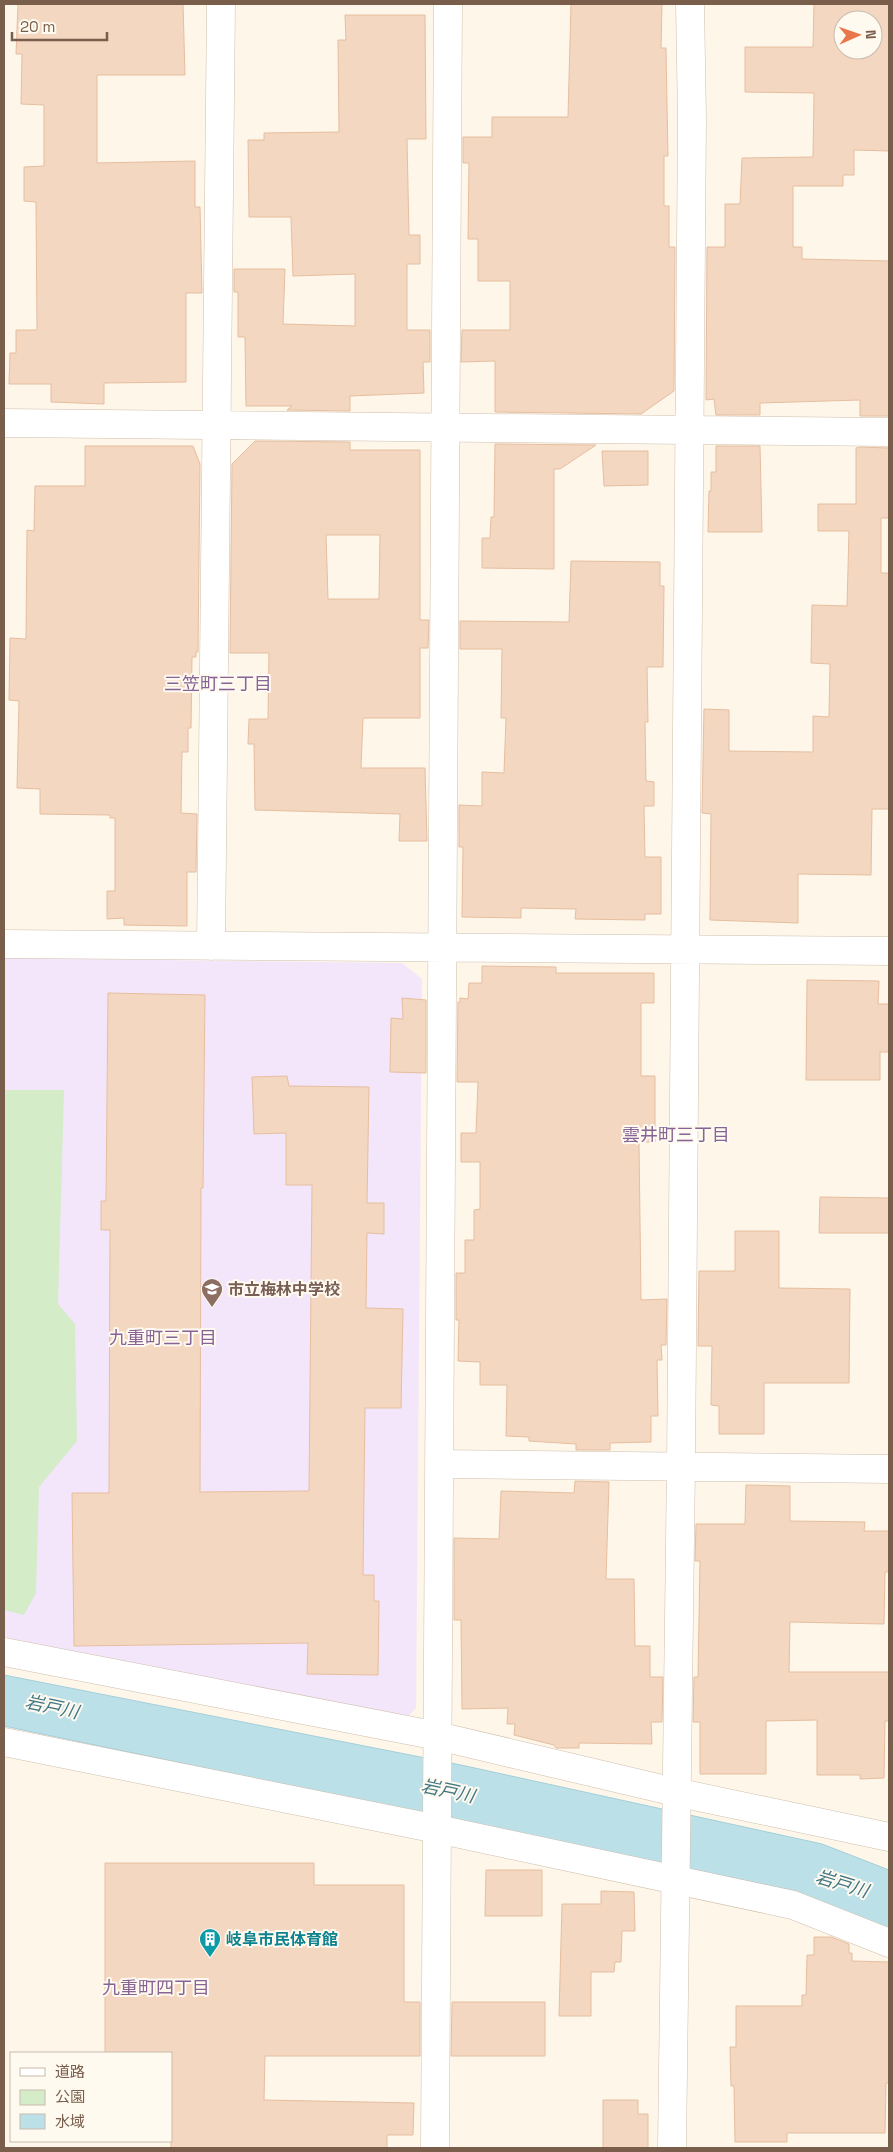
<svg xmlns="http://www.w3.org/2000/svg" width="893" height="2152" font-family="'Space Grotesk','Noto Sans JP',sans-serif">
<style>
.education{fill:#f3e6fa}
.green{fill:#d4ecc7}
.water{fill:#bce0e8;stroke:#a2cfda}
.building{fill:#f3d7c0;stroke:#e6bea0;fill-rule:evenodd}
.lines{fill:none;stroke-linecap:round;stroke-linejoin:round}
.minor-casing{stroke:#d0bfae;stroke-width:29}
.minor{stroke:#fff;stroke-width:28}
.labels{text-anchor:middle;stroke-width:4;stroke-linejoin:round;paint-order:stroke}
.education-label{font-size:16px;font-weight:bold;fill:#785e54;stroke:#fffaf0;text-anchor:start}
.culture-label{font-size:16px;font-weight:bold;fill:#0d838f;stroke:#fffaf0;text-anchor:start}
.neighbourhood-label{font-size:18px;fill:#876495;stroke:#fffaf0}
.water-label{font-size:18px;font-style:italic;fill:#417785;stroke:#fffaf0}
</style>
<rect width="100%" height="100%" fill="#fdf6e9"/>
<path class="education" d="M 4,958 L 402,963 L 422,979 L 416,1708 L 403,1722 L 4,1637 Z"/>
<path class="green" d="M 4,1090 L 64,1090 L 58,1304 L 75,1324 L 77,1441 L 39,1487 L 36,1593 L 24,1615 L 4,1610 Z"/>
<path class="water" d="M 4,1675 L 461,1765 L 822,1844 L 889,1870 L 889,1928 L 790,1890 L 4,1726 Z"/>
<path class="building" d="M 18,4 L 183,4 L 185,75 L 97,75 L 97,163 L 195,161 L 195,207 L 200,207 L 202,293 L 186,293 L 186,382 L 104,383 L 104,404 L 51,402 L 51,384 L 9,384 L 10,353 L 16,353 L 16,330 L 37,330 L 36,202 L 24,201 L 24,167 L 44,166 L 44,105 L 21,104 L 22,54 L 16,54 Z
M 571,4 L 662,4 L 661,48 L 666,48 L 667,104 L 668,156 L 664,156 L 664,206 L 669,206 L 669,247 L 675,247 L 674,391 L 641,414 L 495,412 L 495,361 L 461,362 L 462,330 L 510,330 L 510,281 L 478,281 L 478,239 L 468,239 L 469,163 L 463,163 L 463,137 L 492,137 L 492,117 L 568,117 Z
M 814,4 L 889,4 L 889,151 L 854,150 L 854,175 L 843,175 L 843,186 L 793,186 L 793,247 L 802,247 L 802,259 L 889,261 L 889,416 L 860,416 L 860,400 L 760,403 L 760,415 L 716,415 L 714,399 L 706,400 L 707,247 L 725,247 L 725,204 L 740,204 L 742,158 L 813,157 L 814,93 L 745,92 L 745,47 L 813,47 ZM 843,20 L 873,20 L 873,50 L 843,50 Z
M 345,15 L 425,15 L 426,139 L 407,139 L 409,235 L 420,235 L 420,264 L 407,264 L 407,330 L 430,330 L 430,362 L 423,362 L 424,393 L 350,396 L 350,411 L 287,410 L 292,406 L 246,406 L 245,337 L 238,337 L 238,292 L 234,292 L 234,269 L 285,269 L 283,324 L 355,326 L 355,274 L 293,276 L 291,217 L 249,217 L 248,140 L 264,140 L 264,133 L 339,132 L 338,40 L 346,40 Z
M 255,441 L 350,442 L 350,450 L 420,450 L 420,620 L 429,620 L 428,648 L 420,648 L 420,718 L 363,718 L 361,768 L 425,768 L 427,841 L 399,841 L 400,814 L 255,810 L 254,744 L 248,744 L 249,719 L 268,719 L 269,653 L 230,653 L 232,464 ZM 326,535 L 380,535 L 379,599 L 328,599 Z
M 495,444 L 596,445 L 560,469 L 554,469 L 554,569 L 482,568 L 482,538 L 490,538 L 491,517 L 494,517 Z
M 85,446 L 193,446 L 200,464 L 198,652 L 196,652 L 196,657 L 192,657 L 191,728 L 188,728 L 188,752 L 182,752 L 181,813 L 197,814 L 196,872 L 187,872 L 187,926 L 124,925 L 124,918 L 107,919 L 107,891 L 115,891 L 115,818 L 110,818 L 110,815 L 40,814 L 40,789 L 17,788 L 19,701 L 9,700 L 10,638 L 26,639 L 27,530 L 34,531 L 35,486 L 85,486 Z
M 716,446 L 760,446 L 762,532 L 708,532 L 709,491 L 711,491 L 711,472 L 716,472 Z
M 860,447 L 889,448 L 889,518 L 881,518 L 881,573 L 889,573 L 889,809 L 872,809 L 871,875 L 798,874 L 798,923 L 710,920 L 711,814 L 702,813 L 704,709 L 729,710 L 729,751 L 813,752 L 813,716 L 829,717 L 830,664 L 811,663 L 812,605 L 847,606 L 849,531 L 818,531 L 818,504 L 856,504 L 856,448 Z
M 602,451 L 648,451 L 648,485 L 604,486 Z
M 571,561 L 660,562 L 660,586 L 664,586 L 663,667 L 647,667 L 648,722 L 645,722 L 646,781 L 654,782 L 654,806 L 644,806 L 645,857 L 661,857 L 661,914 L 645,914 L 645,920 L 575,919 L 576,909 L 521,908 L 521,918 L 462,917 L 463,847 L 459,847 L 459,805 L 482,806 L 482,772 L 504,773 L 506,718 L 501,718 L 502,649 L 460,649 L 460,621 L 569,622 Z
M 482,966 L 556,967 L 556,973 L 654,973 L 654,1003 L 641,1003 L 641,1076 L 655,1076 L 655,1142 L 639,1142 L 641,1300 L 667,1299 L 666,1345 L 661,1345 L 662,1360 L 657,1360 L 658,1416 L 651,1416 L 651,1442 L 610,1443 L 610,1450 L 576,1450 L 576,1444 L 529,1441 L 529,1437 L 506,1436 L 507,1385 L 480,1385 L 480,1362 L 458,1361 L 459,1320 L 456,1320 L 456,1273 L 465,1273 L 465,1240 L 474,1240 L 474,1210 L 480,1209 L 480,1162 L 461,1162 L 461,1133 L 476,1133 L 478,1082 L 457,1082 L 458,1002 L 460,1002 L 460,998 L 468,999 L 469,983 L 482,983 Z
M 807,980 L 879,981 L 878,1004 L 889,1004 L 889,1052 L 880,1052 L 880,1080 L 806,1080 Z
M 108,993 L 205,995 L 203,1188 L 201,1188 L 200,1492 L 309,1491 L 312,1185 L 286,1185 L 286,1133 L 254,1134 L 252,1077 L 287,1076 L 289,1086 L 369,1087 L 367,1203 L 384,1203 L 384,1234 L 367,1233 L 366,1308 L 403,1309 L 401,1408 L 365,1408 L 363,1575 L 374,1575 L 374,1601 L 379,1601 L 378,1675 L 307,1674 L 308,1643 L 74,1646 L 72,1493 L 109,1493 L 110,1230 L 101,1230 L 101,1201 L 106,1201 Z
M 402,998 L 426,1000 L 426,1073 L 390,1072 L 391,1018 L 403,1019 Z
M 820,1197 L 889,1198 L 889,1233 L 819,1233 Z
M 735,1231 L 779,1231 L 779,1288 L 850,1289 L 849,1383 L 764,1383 L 764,1434 L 719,1434 L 719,1406 L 711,1405 L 712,1346 L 698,1346 L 699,1271 L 735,1271 Z
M 575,1481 L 609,1482 L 606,1579 L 634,1579 L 635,1646 L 650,1646 L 650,1677 L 663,1677 L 662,1722 L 651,1722 L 652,1744 L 579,1743 L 579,1748 L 556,1748 L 554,1745 L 514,1735 L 515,1724 L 507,1724 L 508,1708 L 462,1709 L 461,1620 L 454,1620 L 454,1538 L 499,1539 L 501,1491 L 574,1493 Z
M 746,1485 L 790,1486 L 790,1521 L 865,1522 L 864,1531 L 889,1531 L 889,1572 L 885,1572 L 884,1624 L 790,1622 L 789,1672 L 889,1672 L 889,1721 L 885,1721 L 884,1778 L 860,1779 L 860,1775 L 817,1775 L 817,1720 L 766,1721 L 766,1774 L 700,1774 L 700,1722 L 693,1722 L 694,1677 L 698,1677 L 700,1561 L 695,1561 L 696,1524 L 745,1524 Z
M 105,1863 L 314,1863 L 314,1885 L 404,1885 L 404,2002 L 420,2002 L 420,2056 L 265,2056 L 264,2100 L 414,2103 L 413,2135 L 387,2135 L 387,2148 L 171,2148 L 171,2053 L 105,2053 Z
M 486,1870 L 542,1870 L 542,1916 L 485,1916 Z
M 601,1891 L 634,1892 L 635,1931 L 622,1931 L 621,1962 L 615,1962 L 614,1972 L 591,1972 L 591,2016 L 559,2016 L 562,1904 L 601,1904 Z
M 814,1937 L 831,1937 L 849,1944 L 849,1953 L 852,1953 L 852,1961 L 889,1962 L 889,2083 L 886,2083 L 885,2133 L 787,2133 L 787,2142 L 735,2142 L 734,2086 L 731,2086 L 730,2047 L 736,2047 L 736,2006 L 802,2006 L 802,1995 L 806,1995 L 807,1955 L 814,1955 Z
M 452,2002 L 545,2002 L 545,2056 L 451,2056 Z
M 603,2100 L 638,2100 L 638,2114 L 648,2114 L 648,2148 L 603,2148 Z"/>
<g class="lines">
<g class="minor-casing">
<path id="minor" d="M 4,423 L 889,432
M 4,944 L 889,951
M 211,946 L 221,4
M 439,1464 L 889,1469
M 4,1652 L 438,1736 L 675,1792 L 889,1837
M 4,1742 L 437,1829 L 793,1905 L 889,1943
M 435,2148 L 448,4
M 672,2148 L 681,1466 L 692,119 L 690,4"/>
</g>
<use href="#minor" class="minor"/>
</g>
<defs>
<g id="school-pin" transform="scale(1.125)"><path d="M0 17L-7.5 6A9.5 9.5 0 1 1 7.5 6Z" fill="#8d6e63" stroke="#fffaf0"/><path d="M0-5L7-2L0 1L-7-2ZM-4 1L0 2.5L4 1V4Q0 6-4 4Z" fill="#fff"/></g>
<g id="building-pin" transform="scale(1.125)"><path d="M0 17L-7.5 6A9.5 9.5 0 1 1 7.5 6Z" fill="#0f9aa8" stroke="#fffaf0"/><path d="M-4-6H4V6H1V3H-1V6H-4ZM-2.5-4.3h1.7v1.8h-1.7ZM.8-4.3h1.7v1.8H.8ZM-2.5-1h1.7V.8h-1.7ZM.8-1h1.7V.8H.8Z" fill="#fff"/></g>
</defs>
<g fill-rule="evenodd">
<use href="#school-pin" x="212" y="1289"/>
<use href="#building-pin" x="210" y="1939"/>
</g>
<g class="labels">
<g class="education-label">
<text x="228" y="1295">市立梅林中学校</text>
</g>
<g class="culture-label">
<text x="226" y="1945">岐阜市民体育館</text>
</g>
<g class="neighbourhood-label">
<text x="218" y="690">三笠町三丁目</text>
<text x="676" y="1141">雲井町三丁目</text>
<text x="163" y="1344">九重町三丁目</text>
<text x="156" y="1994">九重町四丁目</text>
</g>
<g class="water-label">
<text transform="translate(52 1707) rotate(12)" y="6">岩戸川</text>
<text transform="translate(448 1791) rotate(12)" y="6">岩戸川</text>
<text transform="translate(842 1884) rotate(17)" y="6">岩戸川</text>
</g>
</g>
<rect width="893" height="2152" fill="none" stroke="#795e4b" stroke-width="10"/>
<rect x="10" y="2052" width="162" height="90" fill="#fffaf0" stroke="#c9bcae"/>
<rect x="20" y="2068" width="25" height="8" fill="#ffffff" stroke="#c9bcae"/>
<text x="55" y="2077" font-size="15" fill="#795e4b">道路</text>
<rect x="20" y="2090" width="25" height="15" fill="#d4ecc7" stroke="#c9bcae"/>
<text x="55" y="2102" font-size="15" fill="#795e4b">公園</text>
<rect x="20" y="2114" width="25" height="15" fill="#bce0e8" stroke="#c9bcae"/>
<text x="55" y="2127" font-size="15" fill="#795e4b">水域</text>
<g transform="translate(858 35) rotate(88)"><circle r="24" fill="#fffaf0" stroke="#c9bcae"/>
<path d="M0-4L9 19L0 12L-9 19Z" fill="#e9774c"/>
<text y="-8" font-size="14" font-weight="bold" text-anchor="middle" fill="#795e4b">N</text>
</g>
<path d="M12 32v8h95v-8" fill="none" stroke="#795e4b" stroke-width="2.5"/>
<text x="20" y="32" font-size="15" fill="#795e4b" stroke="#fffaf0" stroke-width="4" paint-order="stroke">20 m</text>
</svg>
